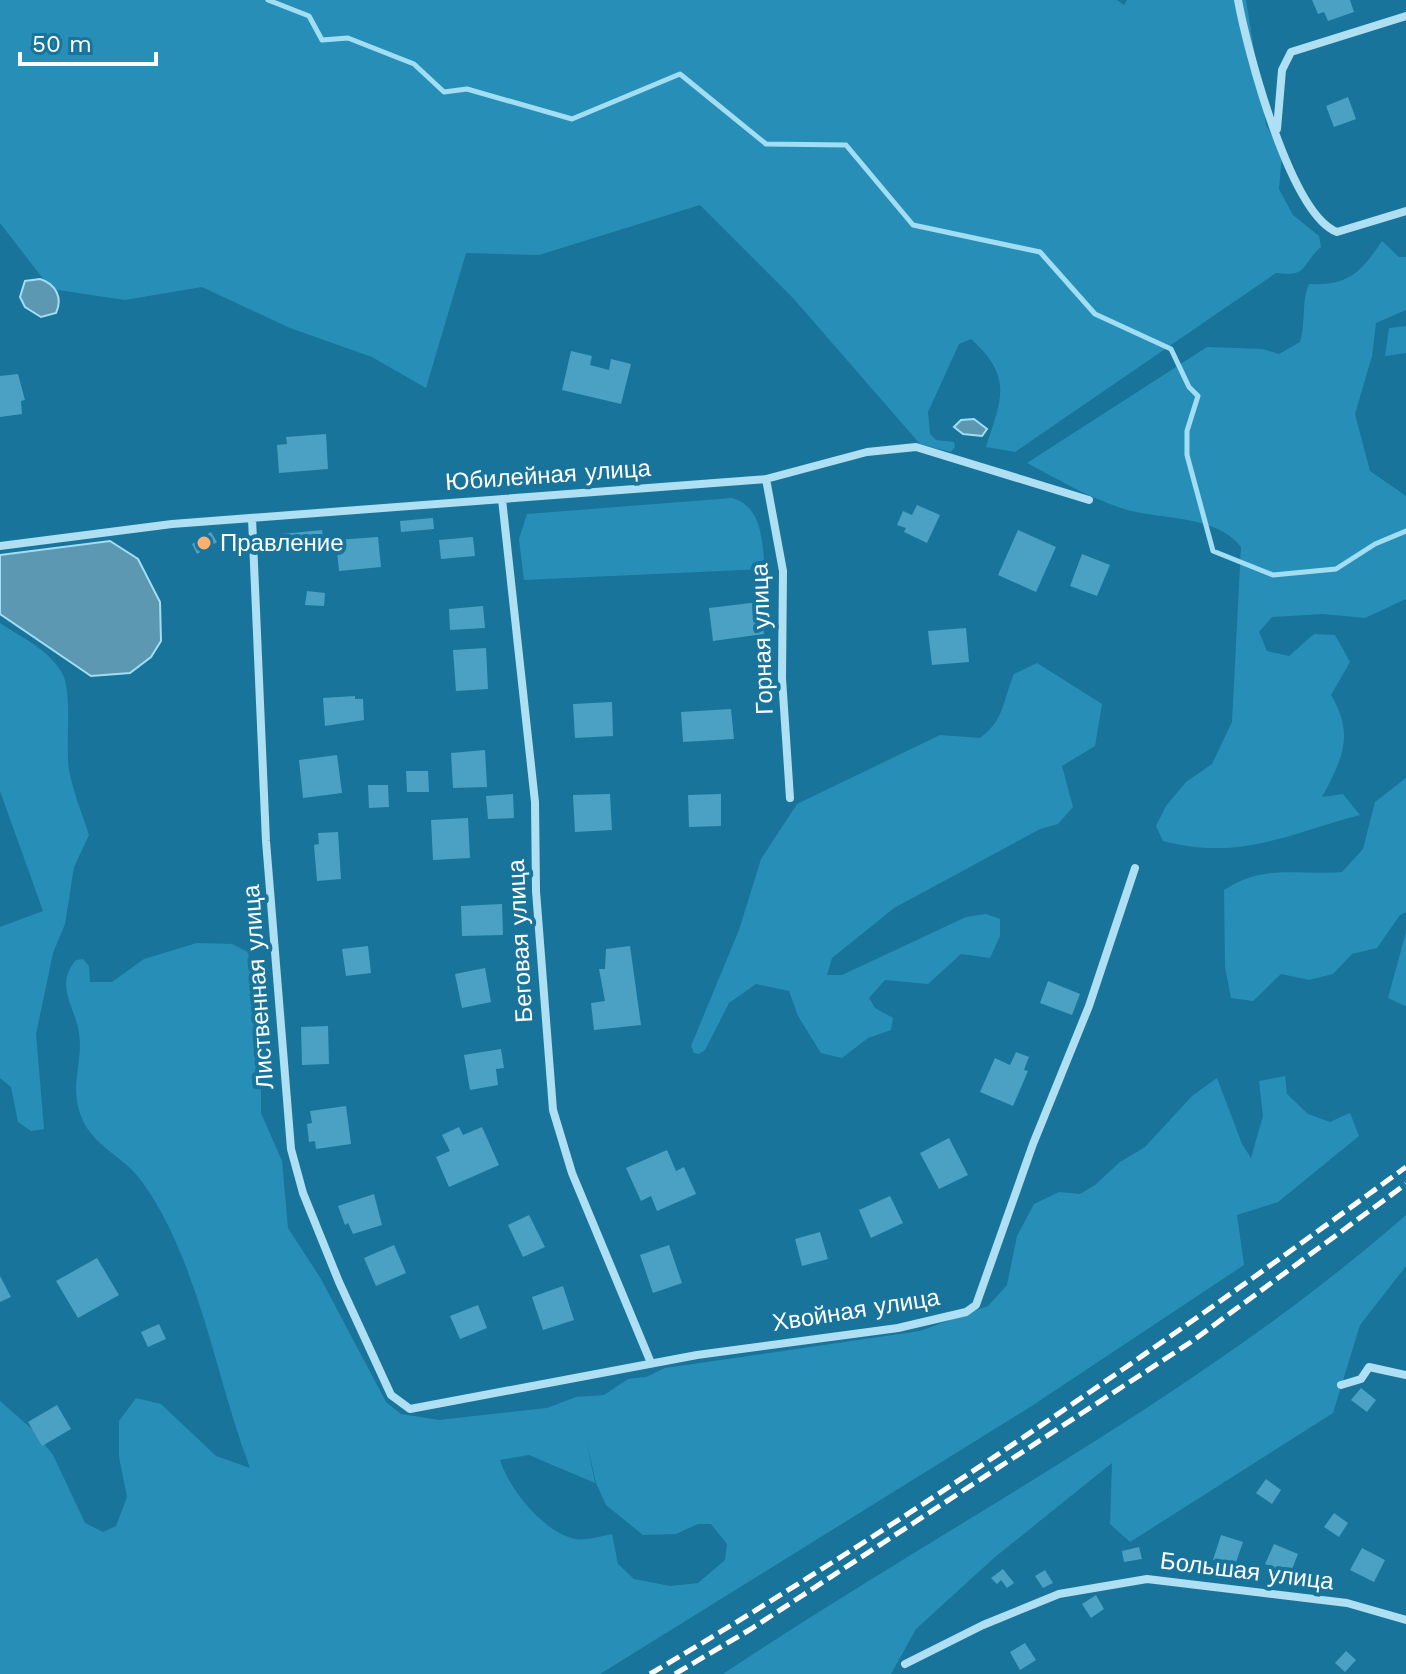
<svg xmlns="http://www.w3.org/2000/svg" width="1406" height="1674" font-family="'Work Sans',sans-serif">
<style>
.green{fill:#278fb7;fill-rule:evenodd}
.water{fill:#5c98b1;stroke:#a1def4;stroke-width:2}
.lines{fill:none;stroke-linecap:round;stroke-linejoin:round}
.stream{stroke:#a1def4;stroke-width:5}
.building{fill:#4aa1c4}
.minor{stroke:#aedff2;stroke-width:8}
.rail{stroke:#fff;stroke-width:5;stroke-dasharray:14 6;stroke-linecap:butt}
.poi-dot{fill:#ffaf6f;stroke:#18749b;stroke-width:3}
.labels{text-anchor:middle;stroke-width:8;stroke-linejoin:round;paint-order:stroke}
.street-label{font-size:24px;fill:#fff;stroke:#18749b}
.poi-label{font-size:24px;fill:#fff;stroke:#18749b;text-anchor:start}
</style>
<rect width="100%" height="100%" fill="#18749b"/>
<path class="green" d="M 0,0 L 1117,0 L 1124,5 L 1127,0 L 1246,0 L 1266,125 L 1282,154 L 1279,189 L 1293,215 L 1319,236 L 1321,247 C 1300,265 1310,277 1276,273 L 1015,452 L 986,447 C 1002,398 1013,377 971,339 L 959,344 L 928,412 L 930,434 L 936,440 L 954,442 L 955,447 L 951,452 L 920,444 L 793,298 L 700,205 L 539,255 L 466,253 L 426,388 L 372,357 L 290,328 L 202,287 L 125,300 L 51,289 L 0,223 Z
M 1382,241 L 1399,257 L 1406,257 L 1406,310 L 1376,323 L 1372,356 L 1355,414 L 1370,471 L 1406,496 L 1406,599 L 1365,618 L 1323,614 L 1272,617 L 1259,632 L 1267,651 L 1289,656 L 1314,634 L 1335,635 L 1350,662 L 1331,695 C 1355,735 1342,760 1322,797 L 1343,794 L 1360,815 C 1288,834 1240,861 1163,841 L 1156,826 L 1166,806 L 1186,782 L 1212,764 L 1232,722 L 1241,547 C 1215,513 1159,521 1121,508 C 1088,497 1057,479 1027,463 L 1207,347 L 1262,349 L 1279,354 L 1300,342 C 1306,322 1301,302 1309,284 C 1349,286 1361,272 1382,241 Z
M 1406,326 L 1406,353 L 1385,356 L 1389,328 Z
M 732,498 C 763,507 762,542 765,569 L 524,580 L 519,539 L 527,514 Z
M 0,623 C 22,638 47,648 62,673 C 73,692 65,745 69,770 C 73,792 82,813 89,835 L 74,867 L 65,924 L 53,953 L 36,1034 L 44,1129 L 31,1131 L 18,1122 L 11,1087 L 0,1078 L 0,927 L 43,911 L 0,791 Z
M 1037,663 L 1102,704 L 1095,746 L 1062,766 L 1073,807 L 1058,824 L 1040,829 L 894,908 L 832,958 L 827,975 L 842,975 L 966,917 L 986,914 L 1000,919 L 1000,936 L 990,958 L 961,954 L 928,984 L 885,980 L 869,998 L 875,1008 L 893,1018 L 891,1030 L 868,1038 L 842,1058 L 821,1053 L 798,1016 L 789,991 L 756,984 L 729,1003 L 705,1050 L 699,1054 L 694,1053 L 691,1046 L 739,930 L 761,859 L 797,804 L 940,735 L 980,738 C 1005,720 1003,699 1014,674 Z
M 1406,778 L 1406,912 L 1400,915 L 1377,948 L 1352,954 L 1333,974 L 1309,980 L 1281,974 L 1253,1001 L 1231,998 L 1225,967 L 1224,890 C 1266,863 1295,876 1342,872 L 1363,849 L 1375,802 Z
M 1406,932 L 1406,1006 L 1405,1006 L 1388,998 Z
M 197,943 L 232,944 L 248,952 L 261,1062 L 261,1113 L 282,1161 L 288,1228 L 321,1279 L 386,1402 L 401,1414 L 439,1420 L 547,1408 L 576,1397 L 604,1395 L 628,1379 L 646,1377 L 665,1368 L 920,1331 L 988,1306 L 1007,1285 L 1017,1236 L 1034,1204 L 1059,1192 L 1080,1194 L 1095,1185 L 1120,1162 L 1145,1147 L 1192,1096 L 1217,1078 L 1242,1144 L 1251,1158 L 1263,1116 L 1259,1081 L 1285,1076 L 1287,1094 L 1308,1114 L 1330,1122 L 1350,1113 L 1359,1136 L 1278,1202 L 1237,1215 L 1244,1265 L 1027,1409 L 600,1674 L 0,1674 L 0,1401 L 33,1430 L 53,1455 L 85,1523 L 103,1532 L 116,1526 L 127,1497 L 119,1457 L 119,1421 L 136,1398 L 161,1404 L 216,1456 L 250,1468 C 218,1383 204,1290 160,1210 C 152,1196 142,1180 132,1170 C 119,1157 97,1144 87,1128 C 65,1091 84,1066 79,1033 C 75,1006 54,985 76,960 L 83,959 L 89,966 L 90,982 L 112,982 L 144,959 ZM 586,1439 L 596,1483 L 606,1505 L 643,1535 L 676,1534 L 698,1524 L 711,1524 L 727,1544 L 725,1560 L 698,1583 L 670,1586 L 634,1579 L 618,1564 L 612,1534 C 602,1536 585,1541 575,1539 C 543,1532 509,1489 500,1460 L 529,1455 L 595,1483 Z
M 1406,1215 L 1406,1266 L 1360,1325 L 1333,1413 L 1130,1542 L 1110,1524 L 1112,1463 L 995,1557 L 916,1629 L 891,1674 L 723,1674 C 949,1523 1201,1395 1406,1215 Z"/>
<path class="water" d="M 40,279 C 56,284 63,298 56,313 L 41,317 L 25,307 L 20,297 L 25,281 Z
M 974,419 L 987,429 L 982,436 L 963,434 L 954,427 L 961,420 Z
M 110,541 L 138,559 L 160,602 L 161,641 L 151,657 L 130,673 L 91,676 L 0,614 L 0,555 Z"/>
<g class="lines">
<path class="stream" d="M 268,0 L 309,16 L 322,40 L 348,38 L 414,64 L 444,92 L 467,89 L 572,119 L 680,74 L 766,144 L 846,145 L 913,225 L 1040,252 L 1095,314 L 1171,349 L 1189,387 L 1198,396 L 1187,431 L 1187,455 L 1213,551 L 1273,575 L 1336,569 L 1375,544 L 1406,531"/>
</g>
<path class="building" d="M 1312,0 L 1350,0 L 1354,12 L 1328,21 L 1324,12 L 1318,14 Z
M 1348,97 L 1356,119 L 1334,127 L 1326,106 Z
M 571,351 L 592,356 L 590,365 L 609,370 L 611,359 L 631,364 L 621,404 L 562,390 Z
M 18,374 L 25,400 L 21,401 L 22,414 L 0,417 L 0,376 Z
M 326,434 L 328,469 L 279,473 L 277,445 L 287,444 L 286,437 Z
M 917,505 L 940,515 L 927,543 L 904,532 L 906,528 L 897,525 L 903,511 L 912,515 Z
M 433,518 L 434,529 L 401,532 L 400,521 Z
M 322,530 L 324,544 L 284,547 L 282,534 Z
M 1018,530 L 1056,547 L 1036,592 L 998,575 Z
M 211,532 L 217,542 L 197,554 L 192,544 Z
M 378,537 L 381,567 L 339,571 L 336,540 Z
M 473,537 L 475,556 L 441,559 L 439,540 Z
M 1082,554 L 1110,565 L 1097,596 L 1070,586 Z
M 307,591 L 325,593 L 324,606 L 305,605 Z
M 759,602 L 764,634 L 713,641 L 709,608 Z
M 483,606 L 485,628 L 450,630 L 449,609 Z
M 966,628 L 969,662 L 932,665 L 928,631 Z
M 486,648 L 488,689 L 456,691 L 453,650 Z
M 355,696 L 355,699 L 363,699 L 364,720 L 325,726 L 323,698 Z
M 612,702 L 613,736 L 575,738 L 573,704 Z
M 731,709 L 734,739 L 683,742 L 681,712 Z
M 485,750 L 487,787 L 453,788 L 451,753 Z
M 337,755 L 342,793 L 303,798 L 299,760 Z
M 406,771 L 428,771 L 429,792 L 407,792 Z
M 368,785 L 388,785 L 389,807 L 369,808 Z
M 513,794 L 514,818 L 488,819 L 486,796 Z
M 610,794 L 612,830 L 575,832 L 573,795 Z
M 721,794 L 721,826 L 689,827 L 688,795 Z
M 468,818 L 470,858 L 433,860 L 431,820 Z
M 338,832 L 341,879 L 317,881 L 314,845 L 319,844 L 318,833 Z
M 502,904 L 503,935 L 462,936 L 461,906 Z
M 368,946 L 371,973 L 346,976 L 342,949 Z
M 630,946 L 641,1025 L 594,1030 L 591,1003 L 605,1001 L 599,969 L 605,969 L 606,949 Z
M 485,968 L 491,1002 L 462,1008 L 455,974 Z
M 1048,981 L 1080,994 L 1072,1015 L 1040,1003 Z
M 328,1026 L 329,1064 L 302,1065 L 301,1027 Z
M 501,1049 L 504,1068 L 496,1069 L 498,1085 L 470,1090 L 464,1055 Z
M 1016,1052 L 1029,1057 L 1024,1070 L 1028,1071 L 1013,1106 L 980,1092 L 995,1058 L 1010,1065 Z
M 346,1106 L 351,1144 L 316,1149 L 315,1141 L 309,1142 L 307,1124 L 312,1123 L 310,1111 Z
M 459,1127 L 463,1135 L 482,1127 L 499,1165 L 449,1187 L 436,1157 L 450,1151 L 442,1135 Z
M 949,1138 L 968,1175 L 939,1189 L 920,1153 Z
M 667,1150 L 676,1171 L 684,1167 L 696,1194 L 657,1211 L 651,1196 L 641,1201 L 626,1168 Z
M 374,1194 L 382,1225 L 353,1234 L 348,1223 L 345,1225 L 338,1206 Z
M 890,1196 L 903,1223 L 871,1238 L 859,1210 Z
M 529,1215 L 545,1247 L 523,1257 L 508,1225 Z
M 820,1232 L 828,1259 L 802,1266 L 795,1239 Z
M 394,1245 L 406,1273 L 376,1286 L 364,1258 Z
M 669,1245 L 682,1283 L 653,1293 L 640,1255 Z
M 97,1258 L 119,1295 L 78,1318 L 56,1281 Z
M 0,1276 L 11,1297 L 0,1302 Z
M 563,1286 L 574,1320 L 543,1330 L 532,1297 Z
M 478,1305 L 487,1328 L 460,1339 L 450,1316 Z
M 159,1324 L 166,1339 L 148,1347 L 141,1332 Z
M 1361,1388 L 1376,1400 L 1367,1412 L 1351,1400 Z
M 57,1405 L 71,1429 L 42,1446 L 28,1422 Z
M 1266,1479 L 1281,1490 L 1272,1504 L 1256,1493 Z
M 1334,1513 L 1348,1523 L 1339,1537 L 1324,1527 Z
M 1221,1535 L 1243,1542 L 1234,1568 L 1213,1560 Z
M 1274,1544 L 1298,1554 L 1290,1574 L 1265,1564 Z
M 1139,1547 L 1142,1559 L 1124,1562 L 1122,1551 Z
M 1362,1548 L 1385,1560 L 1374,1582 L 1350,1570 Z
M 1003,1569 L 1014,1583 L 1007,1588 L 1001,1580 L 997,1584 L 991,1578 Z
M 1045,1570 L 1053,1583 L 1043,1588 L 1035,1576 Z
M 1096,1595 L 1104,1609 L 1091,1618 L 1082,1604 Z
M 1025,1643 L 1036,1660 L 1020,1670 L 1010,1652 Z
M 1346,1651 L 1356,1660 L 1345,1672 L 1335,1663 Z"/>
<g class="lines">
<path class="minor" d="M 1238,0 C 1247,49 1290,214 1337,232 L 1406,211
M 1277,129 L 1282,70 L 1291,52 L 1406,16
M 766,479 L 783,571 L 782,678 L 790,798
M 502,499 L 535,802 L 536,891 L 553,1110 L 572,1173 L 651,1363
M 252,518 L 266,841 L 291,1149 L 303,1193 L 339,1282 L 391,1395 L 410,1409 L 697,1355 L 898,1328 L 966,1312 L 976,1305 L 1033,1144 L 1089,1006 L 1135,868
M 0,546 L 172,524 L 766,479 L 867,452 L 916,447 L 1089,500
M 1341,1385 L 1361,1379 L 1369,1367 L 1406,1375
M 905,1664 L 983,1625 L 1059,1594 L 1147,1579 L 1347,1603 L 1406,1620"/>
<path class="rail" d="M 650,1674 C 911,1520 1162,1346 1406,1167
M 675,1674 L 751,1629 L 1191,1342 L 1406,1184"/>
</g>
<circle class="poi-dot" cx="204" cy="543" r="8"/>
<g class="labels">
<g class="street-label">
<text transform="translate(548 475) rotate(-4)" y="8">Юбилейная улица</text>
<text transform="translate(762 639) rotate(-92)" y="8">Горная улица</text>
<text transform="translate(520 941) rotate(-93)" y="8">Беговая улица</text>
<text transform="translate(258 987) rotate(-94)" y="8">Лиственная улица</text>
<text transform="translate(856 1310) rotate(-9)" y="8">Хвойная улица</text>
<text transform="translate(1247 1571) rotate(7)" y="8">Большая улица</text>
</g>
<g class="poi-label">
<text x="220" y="551">Правление</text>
</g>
</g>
<path d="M20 52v12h136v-12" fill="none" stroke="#ffffff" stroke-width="4"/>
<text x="32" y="52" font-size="24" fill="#ffffff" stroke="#18749b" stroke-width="6" paint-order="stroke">50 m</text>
</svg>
